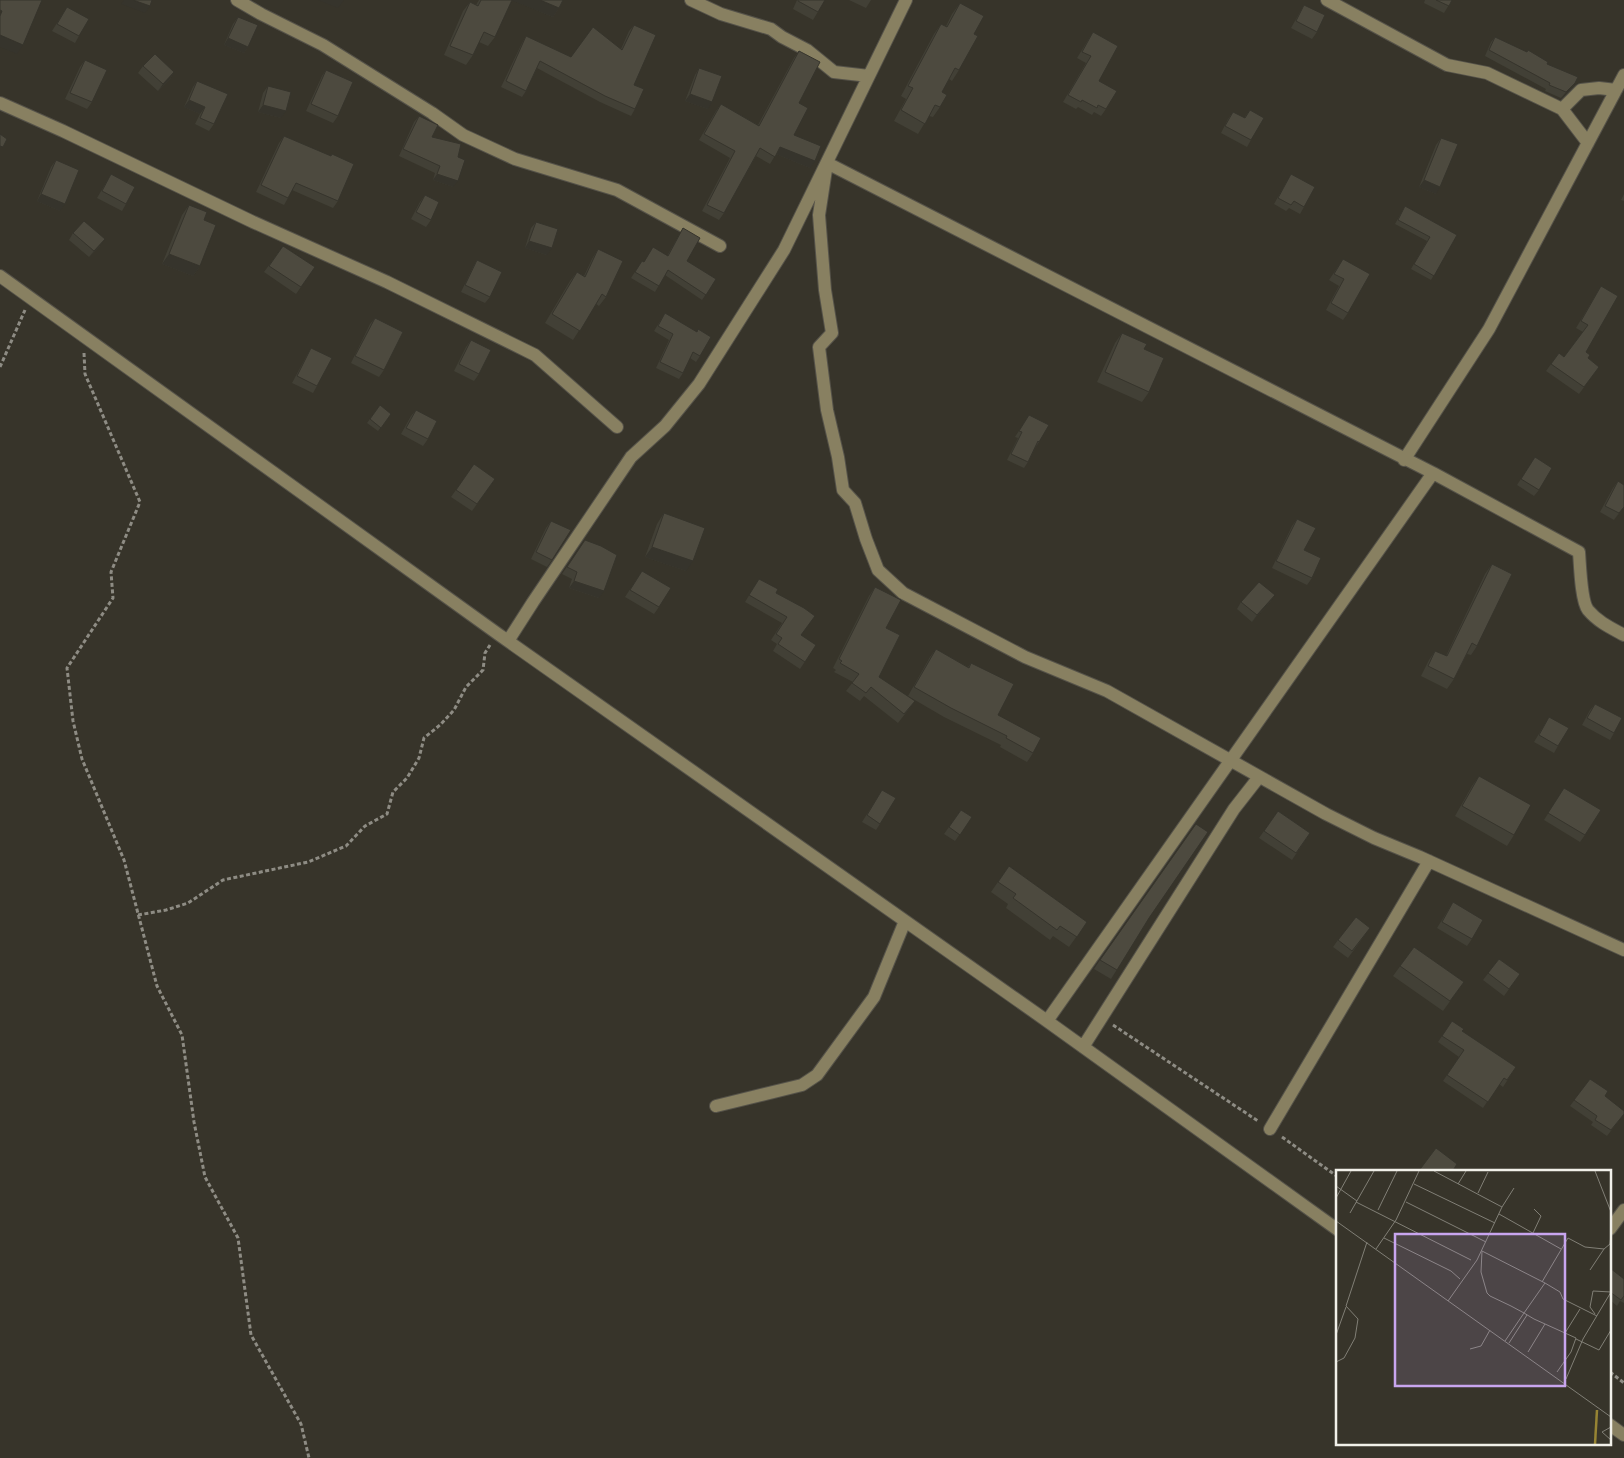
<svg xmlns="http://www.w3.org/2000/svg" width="1624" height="1458" font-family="Inter,sans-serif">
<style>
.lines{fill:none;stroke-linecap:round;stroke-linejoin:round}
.minor-casing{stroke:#555249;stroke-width:14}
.path{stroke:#8e8c84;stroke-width:3;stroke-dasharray:4 2.5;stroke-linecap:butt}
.minor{stroke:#888061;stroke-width:12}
.wall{fill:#424036}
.shaded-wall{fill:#36342c}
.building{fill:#4d4a3f;stroke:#36342c}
.inset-river{fill:none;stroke:#978433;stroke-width:2.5}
.inset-road{fill:none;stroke:#817f76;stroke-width:1}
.view{fill:#c8a5ef;fill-opacity:0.15;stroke:#c8a5ef;stroke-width:2.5}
.inset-edge{fill:none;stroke:#f1f0e9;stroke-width:2.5}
</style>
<rect width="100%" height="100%" fill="#37342a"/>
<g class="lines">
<g class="minor-casing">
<path id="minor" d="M 237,0 L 261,14 L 323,45 L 432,113 L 463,135 L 515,159 L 617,190 L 720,246
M 691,0 L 721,14 L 771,29 L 782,37 L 807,50 L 834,72 L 869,76
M 1327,0 L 1447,65 L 1487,73 L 1562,109 L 1588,143
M 0,103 L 63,131 L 253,222 L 387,282 L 535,355 L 617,427
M 1562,109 L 1581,90 L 1599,88 L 1616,90
M 0,276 L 498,634 L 1047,1021 L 1338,1230
M 1404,460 L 1489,329 L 1624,75
M 1433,473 L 1579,552 C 1580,564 1581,601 1588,610 C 1598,622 1611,628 1624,635
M 508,641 L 533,602 L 631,457 L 665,426 L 699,384 L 784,250 L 906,0
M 1047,1021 L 1433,473 L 827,163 L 819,215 L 825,290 L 832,333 L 819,347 L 827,410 L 838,457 L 843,490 L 855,503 L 866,539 L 878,570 L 903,593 L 1025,657 L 1107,691 L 1326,814 L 1374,838 L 1420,857 L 1624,950
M 1083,1047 L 1234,809 L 1259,777
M 716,1106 L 802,1085 L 817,1075 L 874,997 L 905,921
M 1270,1129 L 1429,861
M 1610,1229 L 1624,1210
M 1610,1425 L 1624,1435"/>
</g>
<path class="path" d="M 84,353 L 85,374 L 140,502 L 111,572 L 113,598 L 67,668 L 73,721 L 82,759 L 124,860 L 157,986 L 182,1035 L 194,1122 L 205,1177 L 238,1238 L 251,1335 L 301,1424 L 309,1458
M 0,367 L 25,310
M 138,915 L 166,910 L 188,903 L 223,880 L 308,862 L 346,846 L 365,826 L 387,814 L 393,792 L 407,778 L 419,758 L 424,738 L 440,725 L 454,710 L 466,687 L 483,670 L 485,653 L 490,645
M 1113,1025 L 1258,1121
M 1282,1137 L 1338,1177
M 1610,1372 L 1624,1383"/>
<use href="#minor" class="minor"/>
</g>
<path class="wall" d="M 479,0 L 563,0 L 559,8 L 553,17 L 512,0 L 495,37 L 488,46 L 479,42 L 473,55 L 466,65 L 444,55 L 463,11 L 470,2 L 476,5 Z
M 797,0 L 825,0 L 813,20 L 793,9 Z
M 849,0 L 871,0 L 866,8 Z
M 1425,0 L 1452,0 L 1444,13 L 1424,3 Z
M 960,3 L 974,34 L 959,70 L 952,81 L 949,79 L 942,92 L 940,107 L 933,117 L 929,116 L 918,134 L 894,121 L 906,99 L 901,96 L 934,34 L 941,24 L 946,26 L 952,14 Z
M 1304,5 L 1317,32 L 1312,39 L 1291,28 L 1300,12 Z
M 67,7 L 79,36 L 75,43 L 52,31 Z
M 238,17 L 248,47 L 244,53 L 224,45 L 233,24 Z
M 634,25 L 634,85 L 635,109 L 631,116 L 600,102 L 537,68 L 526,91 L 522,97 L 501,87 L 522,43 L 526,36 L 571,57 L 621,49 L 629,31 Z
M 1093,32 L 1099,81 L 1106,109 L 1101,116 L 1094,112 L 1092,115 L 1078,107 L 1076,109 L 1063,102 L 1086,63 L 1077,58 Z
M 1495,37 L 1547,64 L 1575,83 L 1571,89 L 1561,98 L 1545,91 L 1546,89 L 1485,56 L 1491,42 Z
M 799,51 L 799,103 L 794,135 L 810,168 L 776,154 L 770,164 L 756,156 L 724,213 L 719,220 L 702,211 L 730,158 L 699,140 L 716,111 L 721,104 L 758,125 L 794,58 Z
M 85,60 L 92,102 L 87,109 L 65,99 L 80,67 Z
M 143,66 L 174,72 L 170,79 L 158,91 L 138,73 Z
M 699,68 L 708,109 L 685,101 L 695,75 Z
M 326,70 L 338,116 L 333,123 L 306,111 L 322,76 Z
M 197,81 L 214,124 L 209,131 L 195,124 L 200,114 L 184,107 L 193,87 Z
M 268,86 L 281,118 L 258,112 L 263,93 Z
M 1250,110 L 1251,140 L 1247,147 L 1221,133 L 1228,119 L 1233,112 L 1244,118 Z
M 419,116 L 432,137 L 453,187 L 433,180 L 435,173 L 399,156 L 414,122 Z
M 284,136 L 331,156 L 332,154 L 338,201 L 333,208 L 292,190 L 288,198 L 284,205 L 256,192 L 279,143 Z
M 1441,138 L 1436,194 L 1419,187 L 1436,145 Z
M 56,160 L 60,211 L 37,201 L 51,167 Z
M 111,174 L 126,204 L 122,211 L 97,198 L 107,181 Z
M 1291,174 L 1304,207 L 1300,214 L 1289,208 L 1286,211 L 1274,204 L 1287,181 Z
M 1624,194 L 1624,201 L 1621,200 Z
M 425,195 L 431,220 L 426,227 L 411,219 L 420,202 Z
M 189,205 L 204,220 L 200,266 L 193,276 L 162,264 L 182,215 Z
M 1405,206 L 1457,235 L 1431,280 L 1411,269 L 1427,241 L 1395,224 Z
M 536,222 L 547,255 L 525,248 L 531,228 Z
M 683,228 L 687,261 L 716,279 L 702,300 L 665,275 L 655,292 L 631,278 L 642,261 L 643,262 L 667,256 Z
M 73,233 L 100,246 L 89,257 L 69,240 Z
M 283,246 L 315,267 L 296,294 L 264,272 Z
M 598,249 L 606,297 L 599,306 L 596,304 L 573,340 L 545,323 L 570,281 L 577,272 L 584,276 L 592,259 Z
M 1343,259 L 1348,313 L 1343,320 L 1326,310 L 1339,286 L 1329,280 Z
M 477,260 L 490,297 L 485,303 L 461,292 L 473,267 Z
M 1601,286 L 1586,352 L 1588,358 L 1599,367 L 1579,394 L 1546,371 L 1559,353 L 1564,357 L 1583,332 L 1576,328 Z
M 665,313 L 700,356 L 696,362 L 690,358 L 683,373 L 679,379 L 656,368 L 669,340 L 654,331 Z
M 375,318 L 384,370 L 379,377 L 351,363 L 370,324 Z
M 1122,333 L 1144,349 L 1149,392 L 1142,402 L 1097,382 L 1115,343 Z
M 471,340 L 479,374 L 474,381 L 454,371 L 466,347 Z
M 311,348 L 317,386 L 313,393 L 292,383 L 307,355 Z
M 380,405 L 391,414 L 378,431 L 367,423 Z
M 416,410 L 428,439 L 423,446 L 401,434 L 411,416 Z
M 1029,415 L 1039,442 L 1035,448 L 1028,462 L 1024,468 L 1007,460 L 1018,438 L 1015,437 Z
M 1535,457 L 1539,490 L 1534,496 L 1517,485 Z
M 474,464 L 495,479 L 472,511 L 451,497 Z
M 1618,481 L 1624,508 L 1614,520 L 1600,512 L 1613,488 Z
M 664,513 L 686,571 L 645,557 L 657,524 Z
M 1297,519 L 1312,578 L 1307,585 L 1272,568 L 1292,526 Z
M 551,521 L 552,560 L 547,567 L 531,559 L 546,528 Z
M 585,540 L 599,598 L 569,588 L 572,579 L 562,574 Z
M 1492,564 L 1477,646 L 1471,655 L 1467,654 L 1454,679 L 1447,689 L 1421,676 L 1429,660 L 1435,651 L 1446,656 L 1485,574 Z
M 642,571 L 659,607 L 654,614 L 625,597 Z
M 759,579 L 776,593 L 801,635 L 816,645 L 800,669 L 773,651 L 777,644 L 771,640 L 782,623 L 745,602 Z
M 875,587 L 886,628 L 879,677 L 915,701 L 898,723 L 864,696 L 860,701 L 846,691 L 853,682 L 834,672 L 836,670 L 833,668 L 869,596 Z
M 1275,595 L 1270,602 L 1252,622 L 1237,609 L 1241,602 Z
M 936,649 L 968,667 L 971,663 L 998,715 L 1033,753 L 1027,762 L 1000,747 L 1001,745 L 944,717 L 908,696 L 930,657 Z
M 1595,704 L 1614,733 L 1610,740 L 1582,725 L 1590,710 Z
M 1549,717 L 1558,746 L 1554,753 L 1534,742 Z
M 1479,776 L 1514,835 L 1507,846 L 1455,816 L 1472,786 Z
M 1564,788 L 1585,835 L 1580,842 L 1544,820 Z
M 882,790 L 880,824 L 876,830 L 862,822 Z
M 961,810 L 972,817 L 955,841 L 944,834 Z
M 1278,811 L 1310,833 L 1292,860 L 1259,838 Z
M 1009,866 L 1087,922 L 1069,947 L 1053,936 L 1050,940 L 1006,908 L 1008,904 L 991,892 Z
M 1453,902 L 1472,939 L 1467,946 L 1437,928 Z
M 1149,918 L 1111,979 L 1094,969 L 1100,960 Z
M 1365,935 L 1348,958 L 1333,947 L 1338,940 Z
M 1414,947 L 1464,982 L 1443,1011 L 1393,976 Z
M 1499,959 L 1520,974 L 1504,996 L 1483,980 Z
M 1452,1021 L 1462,1031 L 1516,1067 L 1503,1087 L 1499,1084 L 1483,1108 L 1443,1081 L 1459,1057 L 1438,1042 Z
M 1590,1079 L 1605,1096 L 1624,1114 L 1607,1136 L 1591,1125 L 1593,1122 L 1570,1106 Z
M 1610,1268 L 1624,1279 L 1624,1303 L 1620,1301 L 1617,1306 L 1610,1300 Z"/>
<path class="shaded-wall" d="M 124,0 L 133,0 L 150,6 L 145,13 L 121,4 Z
M 318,0 L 344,0 L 338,8 Z
M 511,0 L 540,0 L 559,8 L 553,17 Z
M 0,35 L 23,45 L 17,54 L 0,47 Z
M 228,38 L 248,47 L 244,53 L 224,45 Z
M 174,72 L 170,79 L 158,91 L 163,84 Z
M 1575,83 L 1571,89 L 1561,98 L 1566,92 Z
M 690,94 L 712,102 L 708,109 L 685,101 Z
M 189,100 L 205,107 L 200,114 L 184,107 Z
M 263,105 L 286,111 L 281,118 L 258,112 Z
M 780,147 L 815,161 L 810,168 L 776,154 Z
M 437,174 L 458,181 L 453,187 L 433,180 Z
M 1424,180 L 1440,187 L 1436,194 L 1419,187 Z
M 41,194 L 65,204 L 60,211 L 37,201 Z
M 105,239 L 100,246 L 89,257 L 94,251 Z
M 529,241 L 552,248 L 547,255 L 525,248 Z
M 169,254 L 200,266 L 193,276 L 162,264 Z
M 1624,507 L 1624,508 L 1614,520 L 1619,513 Z
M 652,547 L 693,561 L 686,571 L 645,557 Z
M 574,581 L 604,591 L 599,598 L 569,588 Z
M 1275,595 L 1270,602 L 1252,622 L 1257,615 Z"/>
<path class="building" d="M 0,0 L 42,0 L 23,45 L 0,35 L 0,16 L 2,11 L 0,10 Z
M 133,0 L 152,0 L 150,6 Z
M 481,0 L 512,0 L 495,37 L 484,32 L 473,55 L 450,46 L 470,2 L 478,6 Z
M 540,0 L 563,0 L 559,8 Z
M 798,0 L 825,0 L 818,12 L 798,1 Z
M 1436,0 L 1452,0 L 1449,6 Z
M 960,3 L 984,16 L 974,34 L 978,36 L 959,70 L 955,68 L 942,92 L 947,95 L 940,107 L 935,105 L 925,124 L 901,110 L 913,88 L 908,86 L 941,24 L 947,27 Z
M 1304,5 L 1325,15 L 1317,32 L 1296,21 Z
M 67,7 L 89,19 L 79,36 L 57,24 Z
M 238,17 L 258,25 L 248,47 L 228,38 Z
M 634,25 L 656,35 L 634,85 L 644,89 L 635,109 L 605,96 L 540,61 L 526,91 L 506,81 L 526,36 L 571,57 L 593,27 L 622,50 Z
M 1093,32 L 1118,46 L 1099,81 L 1117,91 L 1106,109 L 1098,105 L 1097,108 L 1082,100 L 1081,102 L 1068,95 L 1091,56 L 1082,52 Z
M 1495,37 L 1527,52 L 1528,50 L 1548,62 L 1547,64 L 1578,77 L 1575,83 L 1566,92 L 1549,85 L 1550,83 L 1489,50 Z
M 799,51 L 820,62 L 799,103 L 808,108 L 794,135 L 821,146 L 815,161 L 780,147 L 775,157 L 760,148 L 724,213 L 707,205 L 735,151 L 704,134 L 721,104 L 759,126 Z
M 155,54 L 174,72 L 163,84 L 143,66 Z
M 85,60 L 107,70 L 92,102 L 70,93 Z
M 699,68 L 722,76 L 712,102 L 690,94 Z
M 326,70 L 353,82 L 338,116 L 311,104 Z
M 197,81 L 228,94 L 214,124 L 200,118 L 205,107 L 189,100 Z
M 268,86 L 291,92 L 286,111 L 263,105 Z
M 1250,110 L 1264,118 L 1251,140 L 1225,126 L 1233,112 L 1245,118 Z
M 419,116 L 438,125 L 432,137 L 461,144 L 458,157 L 465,160 L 458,181 L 437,174 L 440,166 L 403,149 Z
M 0,134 L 7,139 L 3,147 L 0,146 Z
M 284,136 L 331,156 L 332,154 L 354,164 L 338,201 L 296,183 L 288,198 L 261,185 Z
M 1441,138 L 1458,144 L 1440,187 L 1424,180 Z
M 56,160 L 79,170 L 65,204 L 41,194 Z
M 111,174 L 135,187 L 126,204 L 102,191 Z
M 1291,174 L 1315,187 L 1304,207 L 1294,201 L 1291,205 L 1278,198 Z
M 425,195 L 439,202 L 431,220 L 416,212 Z
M 189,205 L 207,212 L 204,220 L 216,225 L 200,266 L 169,254 Z
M 1405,206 L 1457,235 L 1434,276 L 1414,264 L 1430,237 L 1398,220 Z
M 84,221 L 105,239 L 94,251 L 73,233 Z
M 536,222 L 558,229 L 552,248 L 529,241 Z
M 683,228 L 700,238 L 687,261 L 716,279 L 706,295 L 668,270 L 659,286 L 635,272 L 642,261 L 644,262 L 653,247 L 668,256 Z
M 283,246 L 315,267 L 301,287 L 269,266 Z
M 598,249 L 623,261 L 606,297 L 602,294 L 580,331 L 552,314 L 577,272 L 585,277 Z
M 1343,259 L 1370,274 L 1348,313 L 1331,303 L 1344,279 L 1334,274 Z
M 477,260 L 502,272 L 490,297 L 465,285 Z
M 1601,286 L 1618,296 L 1586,352 L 1590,355 L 1588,358 L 1599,367 L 1584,387 L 1551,364 L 1559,353 L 1564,357 L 1588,325 L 1581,321 Z
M 665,313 L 697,332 L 698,329 L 711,337 L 700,356 L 693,352 L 683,373 L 660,362 L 673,334 L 658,326 Z
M 375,318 L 403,332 L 384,370 L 355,356 Z
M 1122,333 L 1147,344 L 1144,349 L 1164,358 L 1149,392 L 1105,372 Z
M 471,340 L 491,350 L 479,374 L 459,364 Z
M 311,348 L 332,358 L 317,386 L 297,376 Z
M 380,405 L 391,414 L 381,428 L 370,419 Z
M 416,410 L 437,421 L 428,439 L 406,428 Z
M 1029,415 L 1049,425 L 1039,442 L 1038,441 L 1028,462 L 1011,454 L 1022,432 L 1019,431 Z
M 1535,457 L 1552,468 L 1539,490 L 1521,479 Z
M 474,464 L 495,479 L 477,504 L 456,490 Z
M 1618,481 L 1624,485 L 1624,507 L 1619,513 L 1605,506 Z
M 664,513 L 705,528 L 693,561 L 652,547 Z
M 1297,519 L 1316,528 L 1304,550 L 1321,558 L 1312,578 L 1276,561 Z
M 551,521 L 571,530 L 552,560 L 536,552 Z
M 585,540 L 601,546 L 617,555 L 604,591 L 574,581 L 577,572 L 567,567 Z
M 1492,564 L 1512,574 L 1477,646 L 1472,643 L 1454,679 L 1428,666 L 1435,651 L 1447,656 Z
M 642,571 L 671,588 L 659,607 L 630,590 Z
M 759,579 L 778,589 L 776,593 L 804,608 L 815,616 L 801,635 L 816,645 L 805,662 L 778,644 L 782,638 L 776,634 L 787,617 L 749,595 Z
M 1259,582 L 1275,595 L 1257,615 L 1241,602 Z
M 875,587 L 901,600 L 886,628 L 900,635 L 879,677 L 915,701 L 904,714 L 871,687 L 866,693 L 852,683 L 859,674 L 840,663 L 842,661 L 839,659 Z
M 936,649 L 969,668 L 971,663 L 1014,684 L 998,715 L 1041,738 L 1033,753 L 1006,738 L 1007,736 L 951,708 L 914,687 Z
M 1595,704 L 1622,718 L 1614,733 L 1587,718 Z
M 1549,717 L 1569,728 L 1558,746 L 1539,735 Z
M 1479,776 L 1531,805 L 1514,835 L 1462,806 Z
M 1564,788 L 1601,810 L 1585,835 L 1548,813 Z
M 882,790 L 896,798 L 880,824 L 867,815 Z
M 961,810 L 972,817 L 960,835 L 949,827 Z
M 1278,811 L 1310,833 L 1296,853 L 1264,831 Z
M 1196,824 L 1208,832 L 1149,918 L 1117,970 L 1100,960 Z
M 1009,866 L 1087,922 L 1077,937 L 1060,926 L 1057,930 L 1013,898 L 1016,894 L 998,882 Z
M 1453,902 L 1483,920 L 1472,939 L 1442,922 Z
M 1356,917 L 1370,928 L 1352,951 L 1338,940 Z
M 1414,947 L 1464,982 L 1450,1001 L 1400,966 Z
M 1499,959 L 1520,974 L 1509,989 L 1488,973 Z
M 1452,1021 L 1464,1029 L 1462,1031 L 1516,1067 L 1507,1080 L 1504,1078 L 1488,1102 L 1447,1075 L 1464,1050 L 1442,1036 Z
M 1590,1079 L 1608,1091 L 1605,1096 L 1624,1111 L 1624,1114 L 1611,1130 L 1595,1120 L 1597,1116 L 1574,1100 Z
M 1436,1148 L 1457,1164 L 1452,1172 L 1418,1172 Z
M 1610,1268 L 1624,1279 L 1624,1296 L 1621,1300 L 1610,1292 Z"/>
<g transform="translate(1336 1170)">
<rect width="275" height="275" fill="#37342a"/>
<path class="inset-river" d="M 259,274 L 261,240"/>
<path class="inset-road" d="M 98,1 L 166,37 L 141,90 L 112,131M 259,1 L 275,42M 78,14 L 159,53M 122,14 L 130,1M 0,16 L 21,31M 142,23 L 152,2M 0,28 L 15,1M 20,32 L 135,90M 70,32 L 150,72M 166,37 L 178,18M 42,40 L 61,1M 14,43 L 38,1M 163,44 L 225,79M 0,51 L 275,247M 197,63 L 205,46 L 198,39M 48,68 L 115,101 L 124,109M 40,79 L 60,50 L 83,1M 254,100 L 268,79M 206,112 L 232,68 L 249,77 L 268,79 L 274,74 L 275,64M 209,113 L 224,122 L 227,129 L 261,146M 259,144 L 254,137 L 257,121 L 275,122M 229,163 L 244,139M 0,165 L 10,137M 240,169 L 263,180 L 275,160M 169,171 L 188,143 L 209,113 L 146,81 L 145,102 L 151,123 L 154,126 L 175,136 L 188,143 L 198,149 L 240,168 L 235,182 L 221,202M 173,173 L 191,145M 134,179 L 145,176 L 154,160M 192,182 L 209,154M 0,192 L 8,188 L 19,168 L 22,149 L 10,136 L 31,72M 230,209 L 247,169 L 275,122M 275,257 L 266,262 L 275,270"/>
<path class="view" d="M 59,64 L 229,64 L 229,216 L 59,216 Z"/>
<rect width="275" height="275" class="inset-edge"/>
</g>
</svg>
